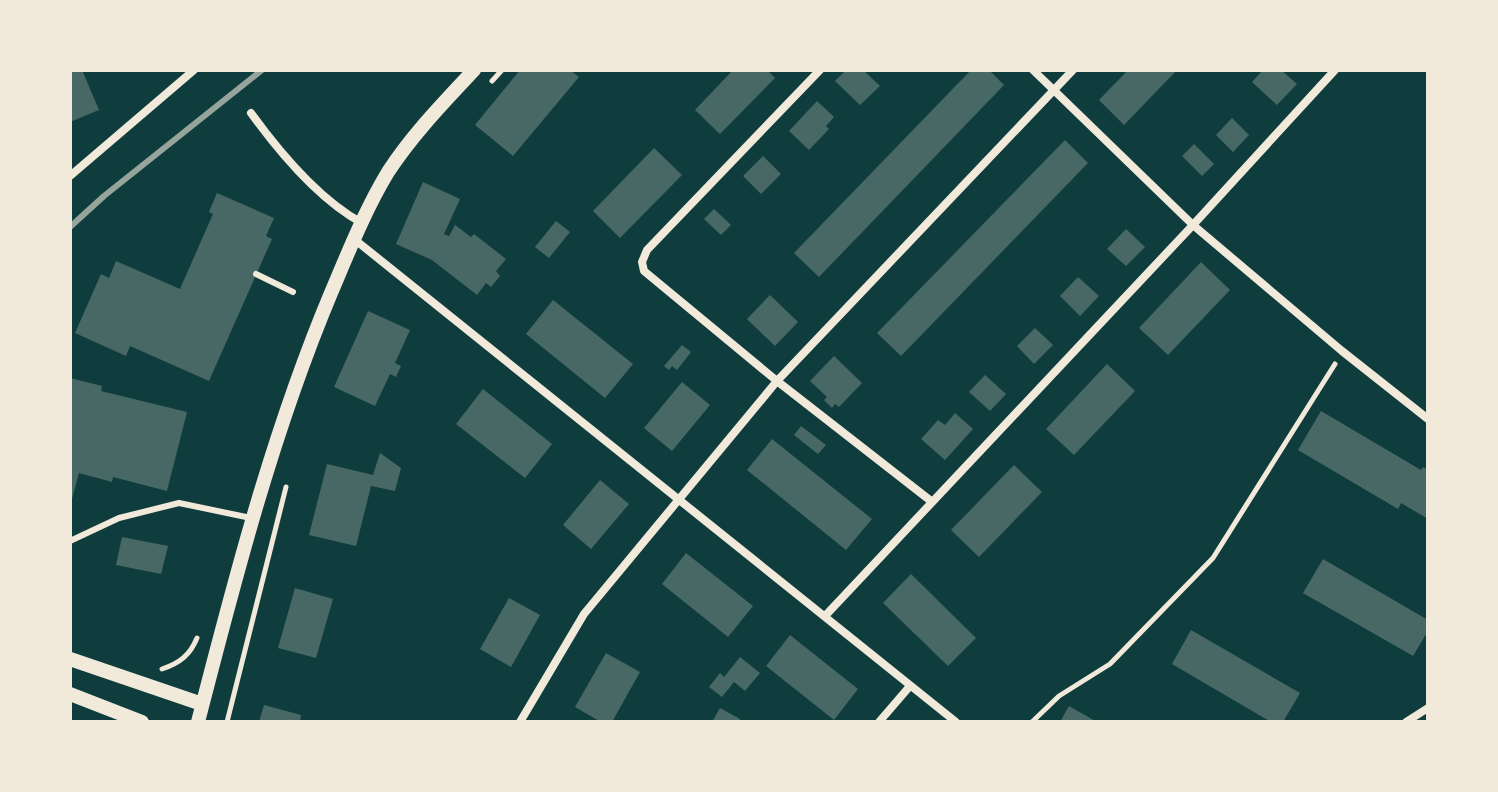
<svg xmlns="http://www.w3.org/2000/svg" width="1498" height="792" font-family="Inter,sans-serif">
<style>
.building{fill:#486865}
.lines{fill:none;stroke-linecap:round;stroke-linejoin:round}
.path{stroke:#f1e9da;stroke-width:5}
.service{stroke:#f1e9da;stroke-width:6}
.minor{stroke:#f1e9da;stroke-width:8}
.tertiary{stroke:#f1e9da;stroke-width:14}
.rail{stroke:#97a49c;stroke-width:6}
</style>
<rect width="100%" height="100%" fill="#0f3d3e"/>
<path class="building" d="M 70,70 L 82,70 L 99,110 L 70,122 Z
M 520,70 L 570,70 L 579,77 L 513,156 L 475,125 Z
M 733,70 L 767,70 L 775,78 L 720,134 L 695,110 Z
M 846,70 L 863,70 L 880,86 L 860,105 L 835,81 Z
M 971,70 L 989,70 L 1004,85 L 819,277 L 794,253 Z
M 1128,70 L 1177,70 L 1124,125 L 1099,100 Z
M 1263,70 L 1281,70 L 1297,84 L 1277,105 L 1252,82 Z
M 817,101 L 834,117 L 826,126 L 829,129 L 809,150 L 789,131 Z
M 1232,118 L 1249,135 L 1233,152 L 1216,135 Z
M 1065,140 L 1088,163 L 901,356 L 877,333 Z
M 1194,144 L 1214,164 L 1202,176 L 1182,156 Z
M 654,148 L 682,175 L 620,238 L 593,211 Z
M 763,156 L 781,174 L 761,194 L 743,176 Z
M 423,182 L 460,199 L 444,234 L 449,236 L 455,225 L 471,237 L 474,234 L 506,259 L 496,271 L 500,276 L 491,287 L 486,283 L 477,295 L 432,260 L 396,244 Z
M 217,193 L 274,218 L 266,236 L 272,239 L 209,381 L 130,346 L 126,356 L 75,333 L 101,274 L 109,278 L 116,261 L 180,289 L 213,214 L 209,212 Z
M 714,209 L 731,225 L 721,235 L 704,219 Z
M 556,221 L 570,232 L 549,258 L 535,247 Z
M 1126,229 L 1145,247 L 1126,266 L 1107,249 Z
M 1201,262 L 1230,290 L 1168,355 L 1139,328 Z
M 1078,277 L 1099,296 L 1080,316 L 1060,296 Z
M 770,295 L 798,322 L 775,346 L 747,319 Z
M 553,300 L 633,364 L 605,398 L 526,334 Z
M 368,311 L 410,330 L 395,363 L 401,366 L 396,377 L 390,374 L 375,406 L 334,387 Z
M 1035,328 L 1053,345 L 1034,364 L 1017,346 Z
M 682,345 L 691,352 L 677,370 L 672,366 L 669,370 L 664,366 Z
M 834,356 L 862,383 L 839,407 L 835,404 L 832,408 L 824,400 L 827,397 L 810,381 Z
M 1107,364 L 1135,391 L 1074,455 L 1046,429 Z
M 985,375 L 1006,394 L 990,411 L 969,392 Z
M 70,378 L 102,386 L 101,391 L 187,412 L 167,491 L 113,477 L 112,482 L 79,473 L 70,506 Z
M 682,382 L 710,405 L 672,451 L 644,428 Z
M 483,389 L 552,444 L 525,478 L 456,424 Z
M 1321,411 L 1421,470 L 1423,467 L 1428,470 L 1428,519 L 1401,503 L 1398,509 L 1298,450 Z
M 955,413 L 973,429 L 945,460 L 921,439 L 938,420 L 945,425 Z
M 801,426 L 826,445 L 818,454 L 794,435 Z
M 772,439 L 872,519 L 846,550 L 747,470 Z
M 380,453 L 401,468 L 395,491 L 371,486 L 356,546 L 309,535 L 327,464 L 373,475 Z
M 1014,465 L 1042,492 L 979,557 L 951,530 Z
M 600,480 L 629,504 L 591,549 L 563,525 Z
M 122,537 L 168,546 L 161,574 L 116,565 Z
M 686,553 L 753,606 L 728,637 L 662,584 Z
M 1323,559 L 1428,620 L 1428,631 L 1413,656 L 1303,593 Z
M 911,574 L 976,638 L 948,666 L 883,603 Z
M 295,588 L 333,599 L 316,658 L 278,648 Z
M 509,598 L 540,615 L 511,667 L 480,649 Z
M 1191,630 L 1300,693 L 1283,722 L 1271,722 L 1172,664 Z
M 790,635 L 858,689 L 834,720 L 766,666 Z
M 606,653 L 640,672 L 612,722 L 601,722 L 575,707 Z
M 740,657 L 760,673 L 745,691 L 734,682 L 722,697 L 709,687 L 720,673 L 724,677 Z
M 264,705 L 301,715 L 300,722 L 259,722 Z
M 1069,706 L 1097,722 L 1060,722 Z
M 720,708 L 740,719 L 738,722 L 712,722 Z"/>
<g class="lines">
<path class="path" d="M 492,81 L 502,70
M 162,669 C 180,663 190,655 197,638
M 227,722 L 286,487
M 1032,722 L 1059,696 L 1110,664 L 1213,558 L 1335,364"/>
<path class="service" d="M 256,274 L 293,292
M 70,541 L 119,518 L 179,503 L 251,518"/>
<path class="minor" d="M 820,70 L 647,250 L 642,262 L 644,271 L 777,381 L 931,501
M 1033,70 L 1193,225 L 1342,351 L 1428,419
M 251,113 C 280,153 318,199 362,223
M 70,176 L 194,70
M 354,239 L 956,722
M 825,616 L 1193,225 L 1335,70
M 520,722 L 584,614 L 777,381 L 1073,70
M 879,722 L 910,686
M 1406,722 L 1428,708"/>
<path class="tertiary" d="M 70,659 L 202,704
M 70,694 L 142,722
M 198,722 C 235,578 273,431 331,293 C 348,253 365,210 388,172 C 412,135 444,102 474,70"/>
<path class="rail" d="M 70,227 L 104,196 L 262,70"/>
</g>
<rect width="1498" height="792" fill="none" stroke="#f1e9da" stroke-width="144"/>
</svg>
